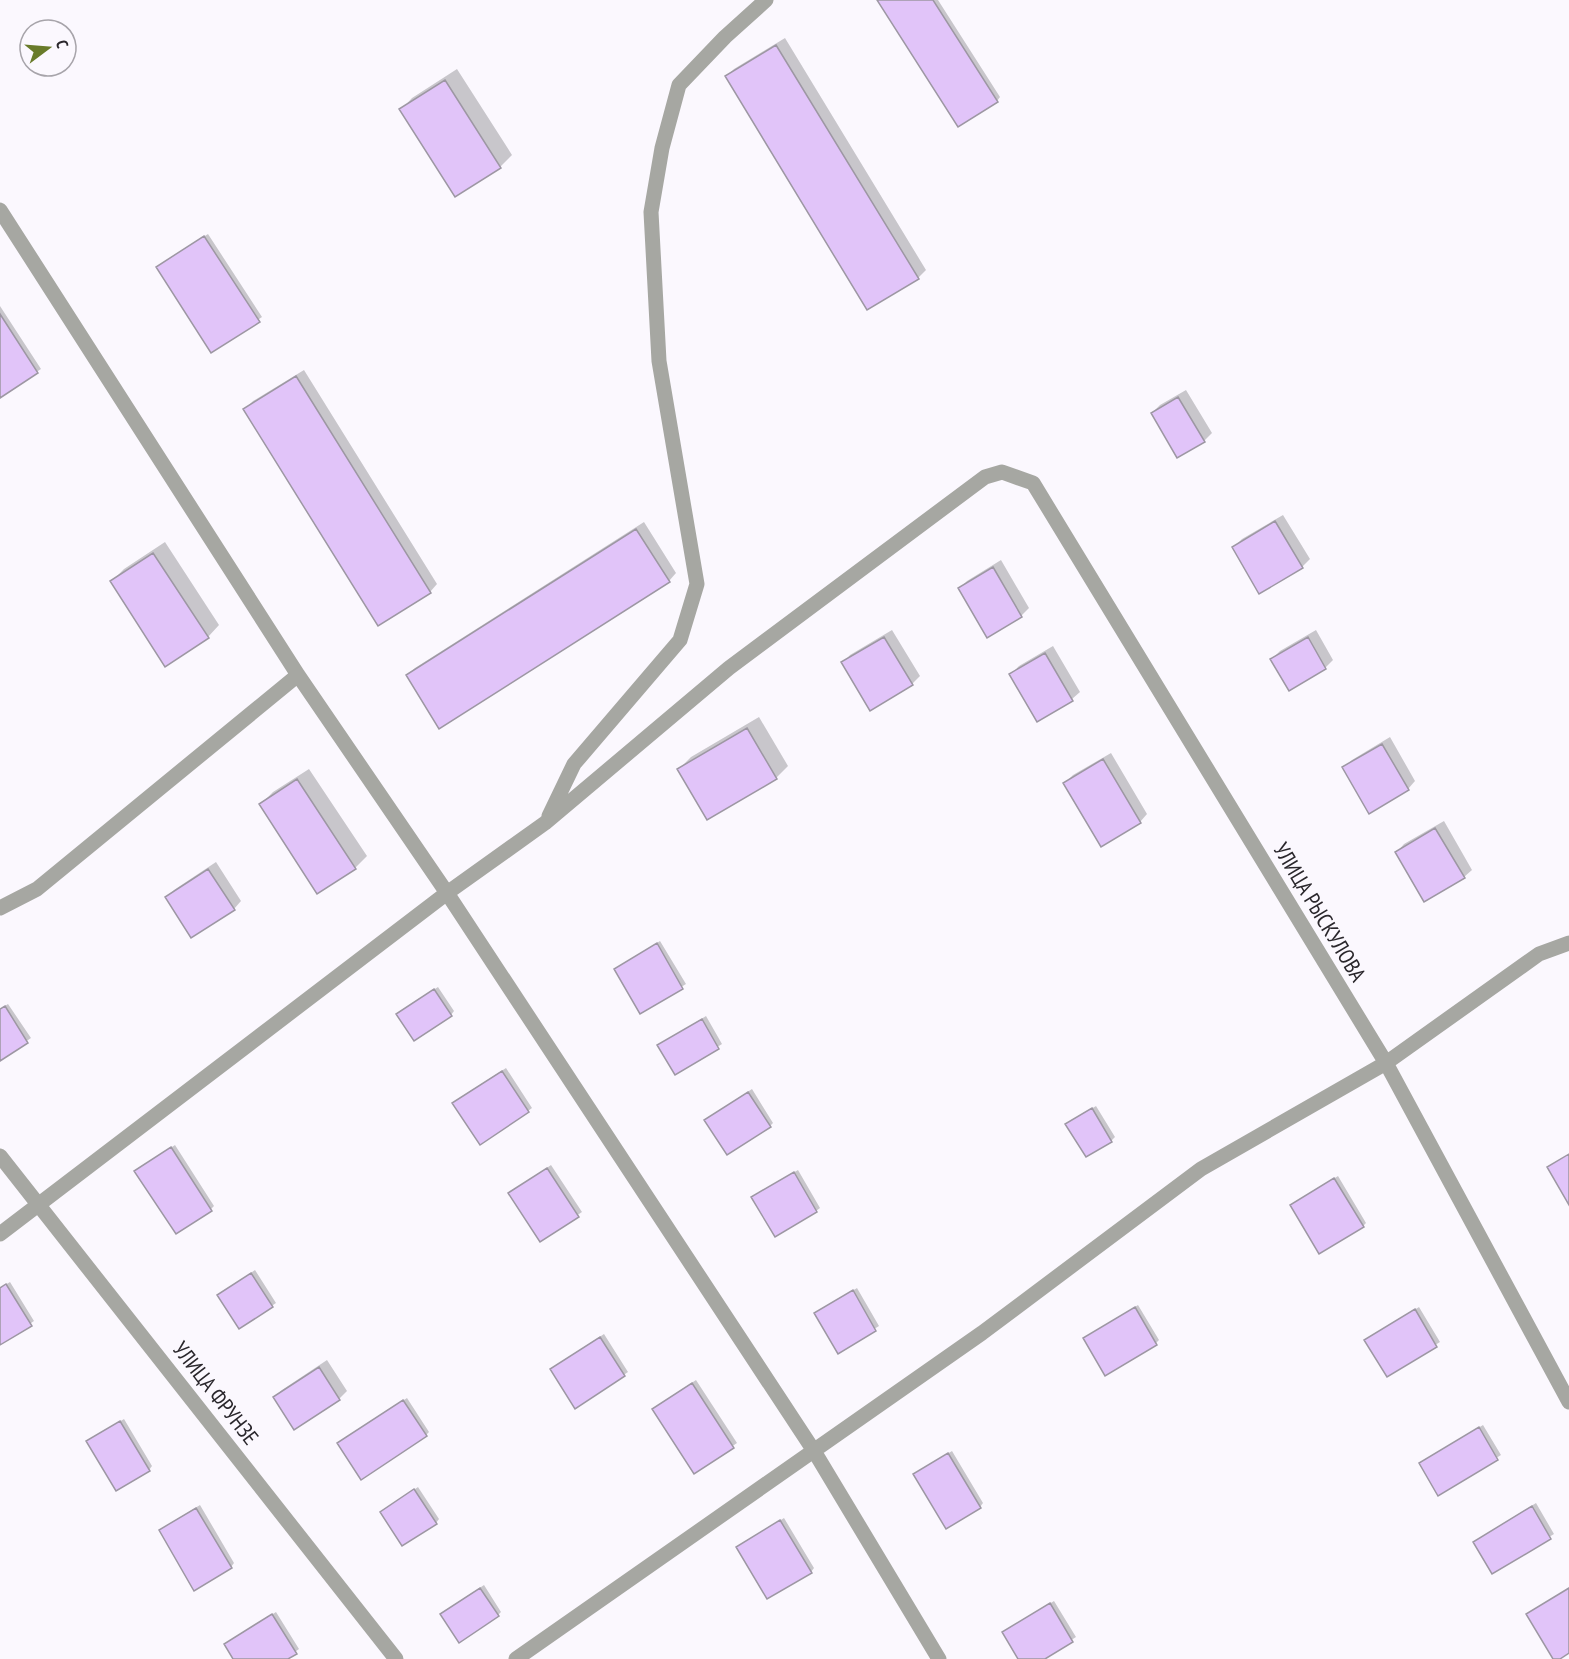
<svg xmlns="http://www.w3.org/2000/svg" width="1569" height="1659" font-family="'PT Sans Narrow',sans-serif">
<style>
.shadow{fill:#0003}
.building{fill:#e1c4f9;stroke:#9d97a3;stroke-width:1.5}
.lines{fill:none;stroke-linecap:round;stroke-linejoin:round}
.minor{stroke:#a6a7a2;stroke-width:15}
.labels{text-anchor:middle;stroke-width:4.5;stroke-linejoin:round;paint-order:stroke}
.street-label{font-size:22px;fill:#2a272c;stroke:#fbf8fe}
</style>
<rect width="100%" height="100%" fill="#fbf8fe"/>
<path class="shadow" d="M 879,0 L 938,0 L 1000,97 L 997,101 Z
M 785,38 L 926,270 L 918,278 L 727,76 L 734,69 Z
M 457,69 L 512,155 L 500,167 L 455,195 L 401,110 L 412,98 Z
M 208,234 L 262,317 L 212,351 L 161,264 Z
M 0,306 L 41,369 L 0,396 Z
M 304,370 L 437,584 L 430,592 L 245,409 L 253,401 Z
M 1186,390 L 1212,433 L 1204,441 L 1152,413 L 1160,405 Z
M 1283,515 L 1310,559 L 1302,567 L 1234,547 L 1242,539 Z
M 644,522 L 676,573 L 669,581 L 407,675 L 415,668 Z
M 165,542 L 219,625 L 208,637 L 112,581 L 124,569 Z
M 1001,560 L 1029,608 L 1021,616 L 987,636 L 960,588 L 967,581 Z
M 892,630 L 920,676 L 912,684 L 843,663 L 850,655 Z
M 1316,630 L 1333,660 L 1325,668 L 1289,689 L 1272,659 L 1280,651 Z
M 1053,646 L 1080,692 L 1072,699 L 1011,674 L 1019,666 Z
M 759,717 L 788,766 L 776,778 L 679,769 L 691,757 Z
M 1390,737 L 1415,781 L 1408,789 L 1344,768 L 1352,760 Z
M 1111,753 L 1147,814 L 1140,822 L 1065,783 L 1073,775 Z
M 309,769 L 367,856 L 355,868 L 261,804 L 273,792 Z
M 1444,821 L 1472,870 L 1464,877 L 1397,852 L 1404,844 Z
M 216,862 L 241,901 L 234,909 L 167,898 L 174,890 Z
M 660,941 L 686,984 L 641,1012 L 615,969 Z
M 438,987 L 454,1011 L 451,1015 L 402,1010 Z
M 8,1004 L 31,1038 L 0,1059 L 0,1009 Z
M 706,1016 L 722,1044 L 676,1073 L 659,1045 Z
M 506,1068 L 532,1108 L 528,1111 L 458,1099 Z
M 752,1089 L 773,1123 L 770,1126 L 709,1117 Z
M 1096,1106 L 1115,1137 L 1111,1141 L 1071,1121 Z
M 175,1145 L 214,1206 L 211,1209 L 140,1168 Z
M 551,1165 L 582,1212 L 540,1240 L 514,1190 Z
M 798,1170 L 820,1208 L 816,1211 L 757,1194 Z
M 1338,1176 L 1366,1223 L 1363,1226 L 1292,1205 Z
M 255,1270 L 276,1303 L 240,1327 L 219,1295 Z
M 10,1282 L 34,1321 L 0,1344 L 0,1288 Z
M 857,1288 L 879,1326 L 838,1352 L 816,1313 Z
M 1138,1305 L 1159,1340 L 1156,1343 L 1085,1338 Z
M 1419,1307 L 1440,1342 L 1387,1375 L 1366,1340 Z
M 604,1334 L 628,1372 L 576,1407 L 555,1366 Z
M 327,1360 L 347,1391 L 339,1399 L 295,1428 L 274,1397 L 282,1390 Z
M 696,1380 L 737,1443 L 695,1472 L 657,1406 Z
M 407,1398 L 429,1432 L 426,1435 L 342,1440 Z
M 124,1419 L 152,1466 L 149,1470 L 92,1438 Z
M 1483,1425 L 1501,1455 L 1438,1494 L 1421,1463 Z
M 952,1451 L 983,1503 L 980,1507 L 919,1471 Z
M 418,1487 L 439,1519 L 436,1523 L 382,1512 Z
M 1536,1503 L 1554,1534 L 1492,1572 L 1474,1542 Z
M 200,1505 L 234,1563 L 231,1567 L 164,1527 Z
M 784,1518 L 814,1568 L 811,1572 L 738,1547 Z
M 484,1585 L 501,1612 L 498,1615 L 445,1611 Z
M 1054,1601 L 1076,1637 L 1042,1659 L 1020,1659 L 1004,1632 Z
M 276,1612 L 299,1649 L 285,1659 L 235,1659 L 226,1644 Z"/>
<path class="building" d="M 877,0 L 933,0 L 998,102 L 958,127 Z
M 776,45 L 919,279 L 867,310 L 725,76 Z
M 445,80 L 501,168 L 455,197 L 399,109 Z
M 204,236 L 260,322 L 211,353 L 156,267 Z
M 0,314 L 38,373 L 0,398 Z
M 296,376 L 431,593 L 378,626 L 243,409 Z
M 1178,397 L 1205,442 L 1177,458 L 1151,413 Z
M 1275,521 L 1303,568 L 1259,594 L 1232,547 Z
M 636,529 L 670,582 L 439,729 L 406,675 Z
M 153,553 L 209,638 L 165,667 L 110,581 Z
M 993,567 L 1022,617 L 987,638 L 958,588 Z
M 884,637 L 913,685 L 870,711 L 841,662 Z
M 1308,637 L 1326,669 L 1289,691 L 1270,659 Z
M 1045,653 L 1073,701 L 1037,722 L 1009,674 Z
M 747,728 L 777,779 L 707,820 L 677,769 Z
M 1382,744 L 1409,790 L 1369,814 L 1342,767 Z
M 1103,759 L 1141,823 L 1101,847 L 1063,783 Z
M 297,779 L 356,869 L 317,894 L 259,804 Z
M 1435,828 L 1465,878 L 1424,902 L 1395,852 Z
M 208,869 L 235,910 L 191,938 L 165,897 Z
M 657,943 L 683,989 L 640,1014 L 614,969 Z
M 434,989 L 452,1016 L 414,1041 L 396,1014 Z
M 5,1006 L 28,1043 L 0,1061 L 0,1009 Z
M 702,1019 L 719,1049 L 675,1075 L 657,1045 Z
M 502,1071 L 529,1112 L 480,1145 L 452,1103 Z
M 748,1092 L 771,1127 L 727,1155 L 704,1120 Z
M 1092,1108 L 1112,1142 L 1086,1157 L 1065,1124 Z
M 171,1147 L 212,1211 L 176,1234 L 134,1171 Z
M 1569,1154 L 1569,1205 L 1547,1167 Z
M 547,1168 L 579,1217 L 540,1242 L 508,1193 Z
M 794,1172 L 817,1212 L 775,1237 L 751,1197 Z
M 1334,1178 L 1364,1227 L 1319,1254 L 1290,1205 Z
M 251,1273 L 273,1307 L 239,1329 L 217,1295 Z
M 6,1284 L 32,1326 L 0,1345 L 0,1288 Z
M 853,1290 L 876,1331 L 838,1354 L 814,1313 Z
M 1135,1307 L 1157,1345 L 1105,1376 L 1083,1338 Z
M 1415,1309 L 1437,1347 L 1387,1377 L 1364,1340 Z
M 600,1337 L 625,1376 L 575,1409 L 550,1369 Z
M 319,1367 L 340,1400 L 294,1430 L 273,1397 Z
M 692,1383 L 734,1448 L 694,1474 L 652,1409 Z
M 403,1400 L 427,1436 L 361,1480 L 337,1443 Z
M 120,1421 L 150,1471 L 116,1491 L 86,1441 Z
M 1479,1427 L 1498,1460 L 1438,1496 L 1419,1463 Z
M 948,1453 L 981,1508 L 946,1529 L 913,1474 Z
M 414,1489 L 437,1524 L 402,1546 L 380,1512 Z
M 1532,1506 L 1551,1539 L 1492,1574 L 1473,1542 Z
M 196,1508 L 232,1568 L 194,1591 L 159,1530 Z
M 780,1520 L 812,1573 L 767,1599 L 736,1547 Z
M 480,1588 L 499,1616 L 459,1643 L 440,1614 Z
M 1569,1588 L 1569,1653 L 1560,1659 L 1553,1659 L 1526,1614 Z
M 1050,1603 L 1073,1642 L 1045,1659 L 1018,1659 L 1002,1632 Z
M 272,1614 L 297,1654 L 288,1659 L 233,1659 L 224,1644 Z"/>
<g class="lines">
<path class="minor" d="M 0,210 L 298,675 L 447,893 L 814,1451 L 939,1659
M 549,816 L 574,764 L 680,640 L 697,584 L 659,361 L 651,212 L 662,148 L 679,85 L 725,37 L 766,0
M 0,908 L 37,889 L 298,675
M 0,1156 L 396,1659
M 0,1234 L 447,893 L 545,823 L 729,668 L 985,477 L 1002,472 L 1033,483 L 1386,1063 L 1569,1402
M 516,1659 L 982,1333 L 1201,1169 L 1386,1063 L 1539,954 L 1569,943"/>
</g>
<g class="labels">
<g class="street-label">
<text transform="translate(1320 912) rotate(59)" y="8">УЛИЦА РЫСКУЛОВА</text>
<text transform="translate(216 1393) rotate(52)" y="8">УЛИЦА ФРУНЗЕ</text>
</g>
</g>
<g transform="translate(48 48) rotate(74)"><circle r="28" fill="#fbf8fe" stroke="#a7a4aa" stroke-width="1.5"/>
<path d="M0-4.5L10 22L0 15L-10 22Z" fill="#697b2a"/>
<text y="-9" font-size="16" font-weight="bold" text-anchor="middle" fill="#2a272c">С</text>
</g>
</svg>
